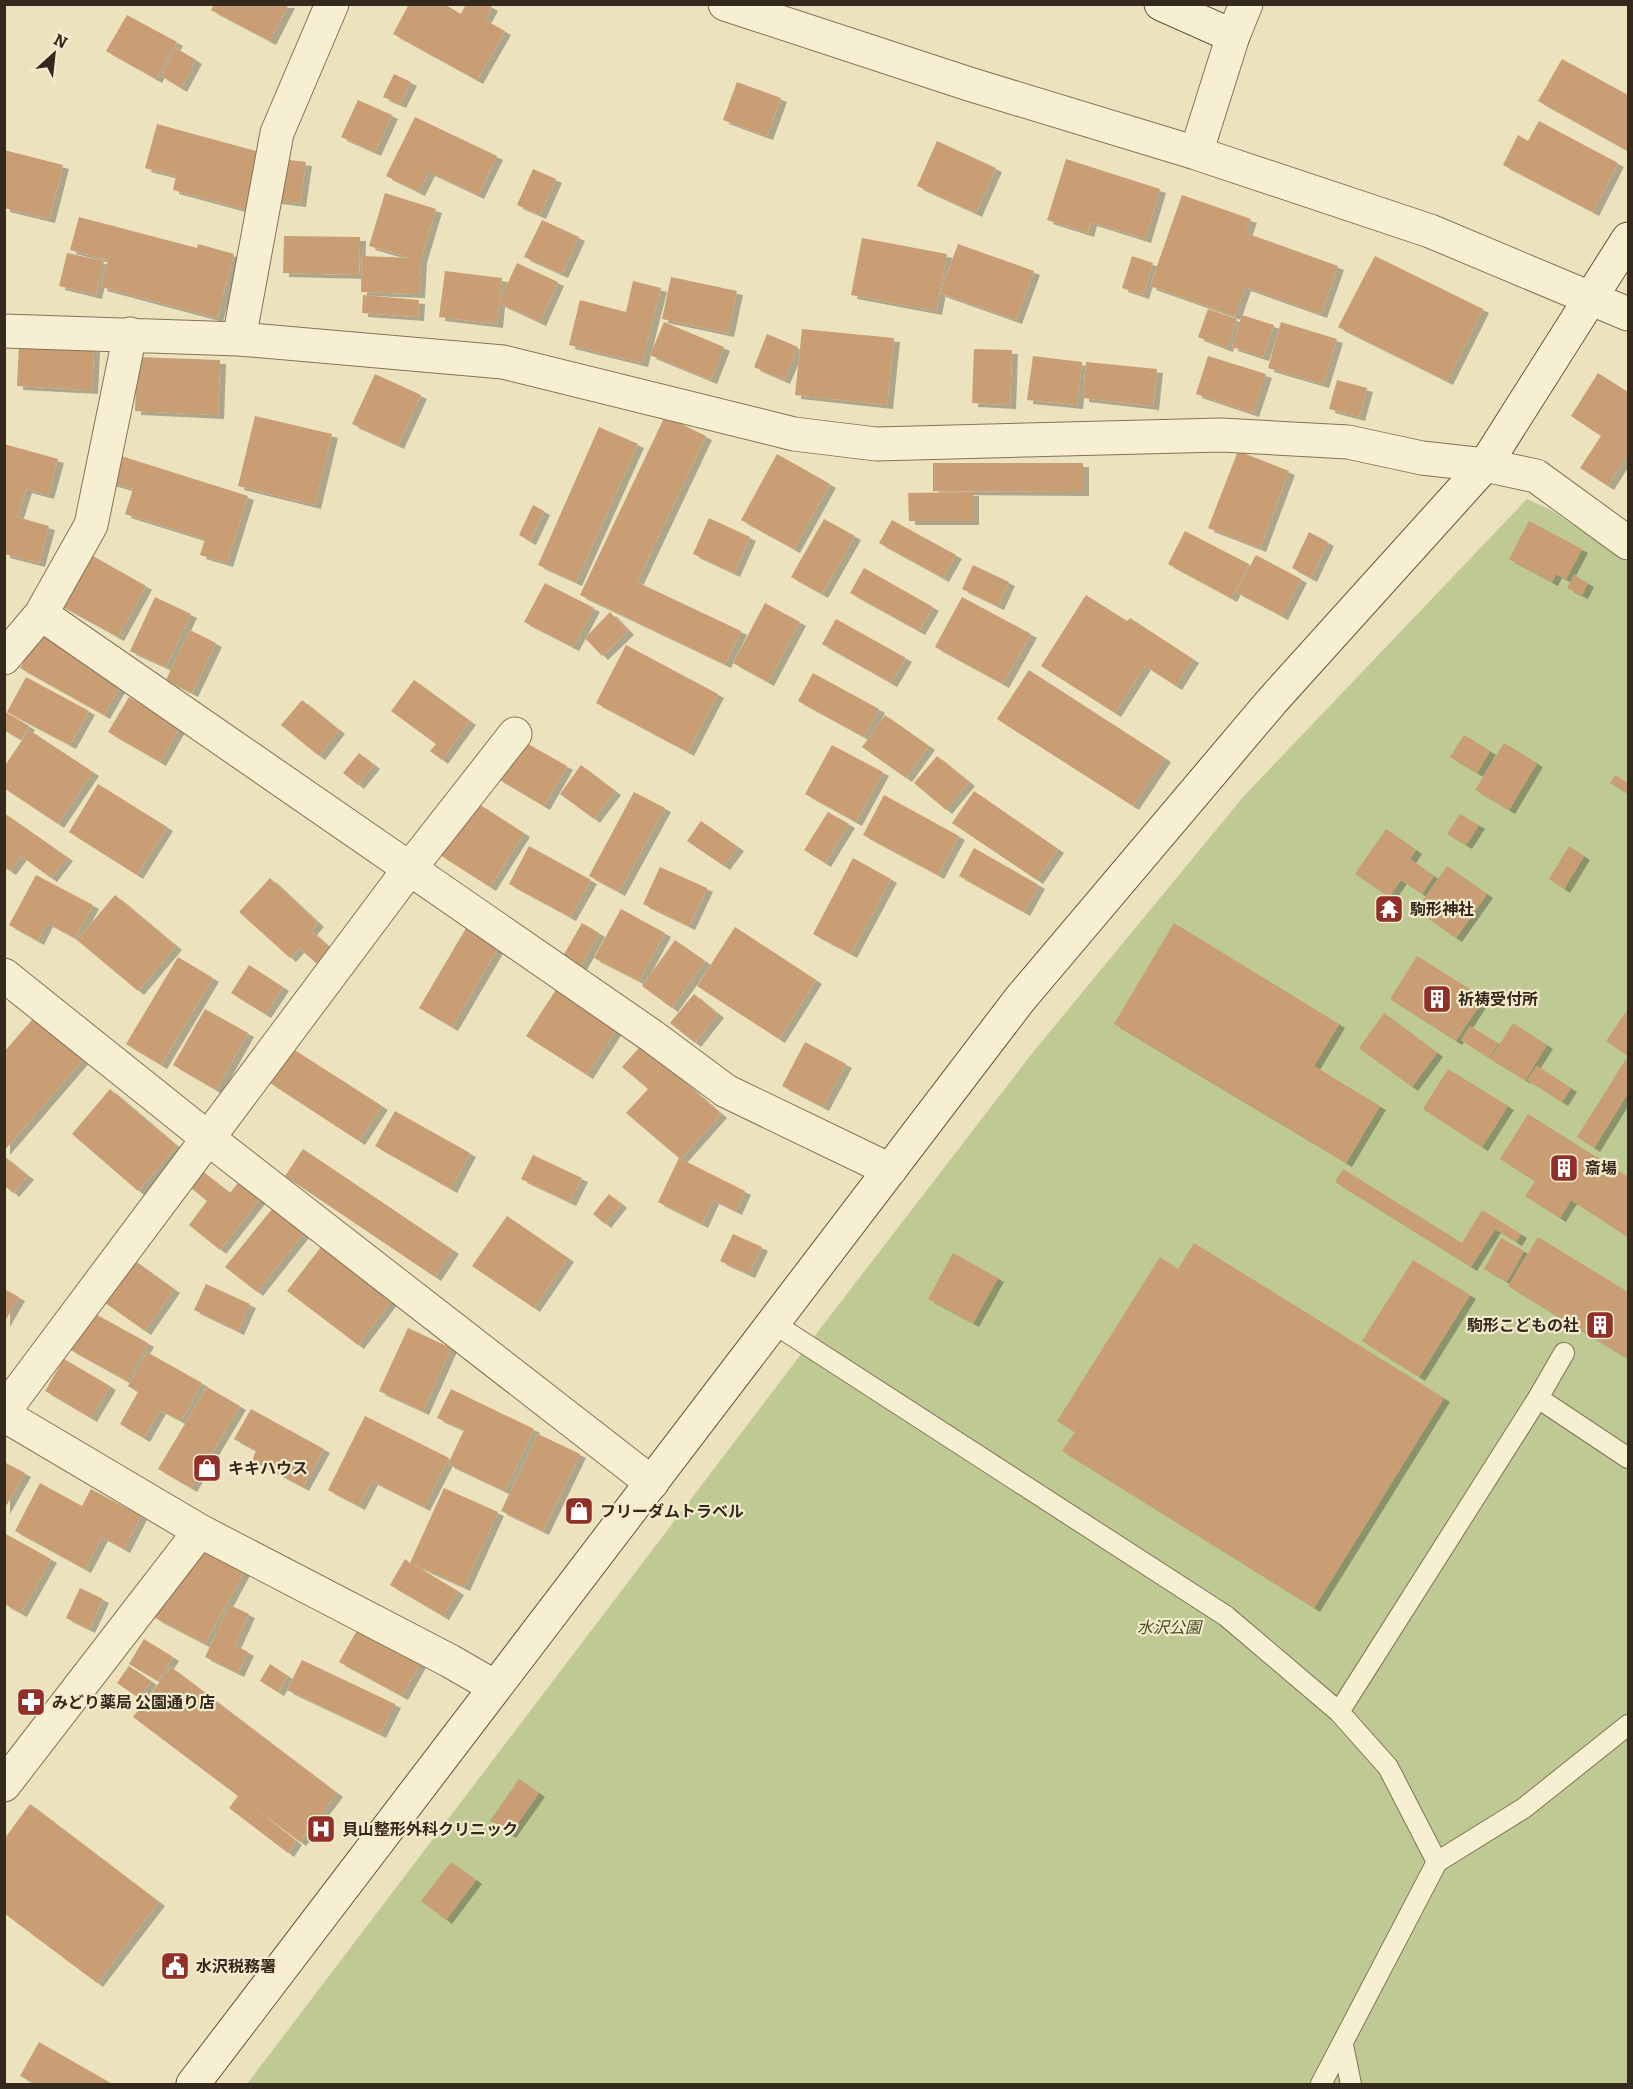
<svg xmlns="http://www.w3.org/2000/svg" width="1633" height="2089" font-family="Bitter,'Noto Sans JP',serif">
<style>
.green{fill:#bfc993}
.building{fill:#c99e75;filter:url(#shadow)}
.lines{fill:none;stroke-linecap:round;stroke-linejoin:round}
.lane-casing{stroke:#847257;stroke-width:22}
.street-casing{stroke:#847257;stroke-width:35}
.secondary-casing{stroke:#65533b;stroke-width:35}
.lane{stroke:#f7efd1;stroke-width:20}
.street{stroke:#f7efd1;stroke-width:33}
.secondary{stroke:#f7efd1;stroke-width:33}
.labels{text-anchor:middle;stroke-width:4.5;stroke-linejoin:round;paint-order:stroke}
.poi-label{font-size:16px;font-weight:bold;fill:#33291c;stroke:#f4ebcd;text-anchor:start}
.park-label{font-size:16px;font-style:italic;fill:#414f23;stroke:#f4ebcd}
</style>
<defs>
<filter id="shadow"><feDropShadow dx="6" dy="4" stdDeviation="0" flood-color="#0004"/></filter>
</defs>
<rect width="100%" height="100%" fill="#ece2be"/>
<path class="green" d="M 1527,499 L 1551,510 L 1628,562 L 1628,2084 L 247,2084 L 833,1312 L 1034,1051 L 1244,796 Z"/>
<path class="building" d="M 214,4 L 289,4 L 270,41 L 211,10 Z
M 409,4 L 444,4 L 461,14 L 466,4 L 487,4 L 492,7 L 485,20 L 505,31 L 477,80 L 393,34 Z
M 127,15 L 177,42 L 156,79 L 106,51 Z
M 176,48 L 196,60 L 181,88 L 161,76 Z
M 1562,59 L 1628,95 L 1628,151 L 1538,101 Z
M 394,74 L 411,82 L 400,104 L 383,97 Z
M 737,82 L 781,98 L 767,136 L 723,120 Z
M 358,100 L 392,115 L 375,152 L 341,137 Z
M 415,117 L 497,156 L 478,195 L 429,172 L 419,192 L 386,176 Z
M 1539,121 L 1618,163 L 1593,212 L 1503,165 L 1518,135 L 1528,141 Z
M 157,124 L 263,153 L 247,210 L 173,190 L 176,176 L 145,168 Z
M 937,141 L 996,168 L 976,213 L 917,186 Z
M 4,150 L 63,165 L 49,219 L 4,208 Z
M 273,158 L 306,162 L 300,203 L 267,199 Z
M 1066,159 L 1160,189 L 1145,239 L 1091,222 L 1088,233 L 1047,220 Z
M 533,169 L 556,179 L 540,215 L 517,205 Z
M 385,193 L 436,209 L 421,259 L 419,294 L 361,292 L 362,256 L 411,258 L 369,246 Z
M 1182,195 L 1251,219 L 1246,233 L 1338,266 L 1321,314 L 1245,287 L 1235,316 L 1150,286 Z
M 79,217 L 197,248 L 198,244 L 234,254 L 217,318 L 101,287 L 108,260 L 70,250 Z
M 542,220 L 579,237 L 562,274 L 524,257 Z
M 284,236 L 360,237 L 359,275 L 283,273 Z
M 862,238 L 947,254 L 936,311 L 851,295 Z
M 958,244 L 1034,271 L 1016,320 L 940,293 Z
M 67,253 L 104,261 L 96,295 L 59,286 Z
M 1132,256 L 1153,263 L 1143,295 L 1122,288 Z
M 1375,256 L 1483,309 L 1447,381 L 1338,327 Z
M 517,263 L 558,282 L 540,322 L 499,303 L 497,324 L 439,317 L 445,271 L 502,278 L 499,302 Z
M 671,277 L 737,291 L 728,333 L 662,319 Z
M 633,281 L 661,288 L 642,363 L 569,345 L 580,300 L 626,312 Z
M 363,295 L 419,300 L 418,317 L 362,313 Z
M 1208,309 L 1237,319 L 1227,348 L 1198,337 Z
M 1242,315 L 1274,325 L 1263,357 L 1232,347 Z
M 664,322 L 724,347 L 711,380 L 650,355 Z
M 1281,322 L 1337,339 L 1323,384 L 1268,368 Z
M 802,329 L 894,338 L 887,405 L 795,395 Z
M 767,334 L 798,347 L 784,380 L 754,367 Z
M 19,344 L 94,348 L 92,390 L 17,386 Z
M 974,349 L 1012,350 L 1010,405 L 972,403 Z
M 1033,356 L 1082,362 L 1077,405 L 1027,400 Z
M 1208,356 L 1266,374 L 1253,413 L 1196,394 Z
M 137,357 L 220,360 L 218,415 L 135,411 Z
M 1086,362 L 1157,369 L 1153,406 L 1083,398 Z
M 1598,373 L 1628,392 L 1628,454 L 1608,486 L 1580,468 L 1601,436 L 1571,416 Z
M 375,374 L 421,395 L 398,445 L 352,424 Z
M 1337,380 L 1367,388 L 1359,417 L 1329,409 Z
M 255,416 L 332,434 L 315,505 L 238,486 Z
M 665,416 L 706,436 L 637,582 L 741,631 L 725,664 L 580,595 Z
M 599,427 L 638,444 L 576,582 L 538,565 Z
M 4,444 L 58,459 L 48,495 L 26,489 L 17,517 L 49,526 L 39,563 L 4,554 Z
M 1238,451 L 1289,471 L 1260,548 L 1208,528 Z
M 777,454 L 830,484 L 794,549 L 741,520 Z
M 118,455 L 248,496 L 227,563 L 200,555 L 205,539 L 125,514 L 133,489 L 109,482 Z
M 933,463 L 1083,463 L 1083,492 L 933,491 Z
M 973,492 L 973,521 L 909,521 L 908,493 Z
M 533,505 L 544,511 L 530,541 L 519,535 Z
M 709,518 L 750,537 L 734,573 L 693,554 Z
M 824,519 L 855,536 L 822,594 L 791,577 Z
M 892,520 L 956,555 L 943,578 L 879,543 Z
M 1529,521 L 1582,549 L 1566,579 L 1556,574 L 1552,582 L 1509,559 Z
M 1185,531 L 1249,564 L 1231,598 L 1168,564 Z
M 1309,532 L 1328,542 L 1311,578 L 1292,568 Z
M 86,552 L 146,586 L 118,637 L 58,604 Z
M 1256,555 L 1301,579 L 1282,616 L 1236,592 Z
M 973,565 L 1009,582 L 998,606 L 962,589 Z
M 864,568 L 933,607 L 919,631 L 850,593 Z
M 1574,575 L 1588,583 L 1582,595 L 1567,588 Z
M 545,583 L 594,608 L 573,647 L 524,622 Z
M 1086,595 L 1127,621 L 1130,618 L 1193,659 L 1176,686 L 1145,666 L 1115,713 L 1041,666 Z
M 155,597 L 191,614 L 166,667 L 130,651 Z
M 962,597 L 1031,634 L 1003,684 L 935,647 Z
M 765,603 L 800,622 L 768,682 L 733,663 Z
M 610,612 L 628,631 L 602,656 L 585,638 Z
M 836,619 L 906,658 L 891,683 L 822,644 Z
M 43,628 L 127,675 L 104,715 L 20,668 Z
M 190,630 L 216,643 L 192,693 L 166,680 Z
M 626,645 L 718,694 L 688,752 L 596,703 Z
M 1029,670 L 1165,758 L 1133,806 L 997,719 Z
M 813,673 L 879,709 L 864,737 L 798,701 Z
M 26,677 L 89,711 L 70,745 L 7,712 Z
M 414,680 L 470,721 L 442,760 L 430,751 L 436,744 L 391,711 Z
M 129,697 L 180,727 L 160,762 L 108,732 Z
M 302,700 L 339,730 L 319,756 L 281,725 Z
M 4,711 L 29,726 L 21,740 L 4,730 Z
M 885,715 L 929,746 L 906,778 L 862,747 Z
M 29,730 L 93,772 L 58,824 L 4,788 L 4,767 Z
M 1464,735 L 1490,751 L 1477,773 L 1450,757 Z
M 521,740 L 567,766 L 544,806 L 498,779 Z
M 1504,743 L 1537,763 L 1509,810 L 1475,790 Z
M 832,745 L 883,772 L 856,822 L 805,794 Z
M 359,753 L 374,765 L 358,785 L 343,773 Z
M 937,756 L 969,782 L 946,810 L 914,783 Z
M 581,765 L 615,791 L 594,819 L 560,794 Z
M 1615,775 L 1628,783 L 1628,794 L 1610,783 Z
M 98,784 L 167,827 L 137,875 L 69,832 Z
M 974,791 L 1058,849 L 1037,880 L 952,823 Z
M 634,792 L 665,808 L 619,892 L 589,876 Z
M 884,795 L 959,836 L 938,875 L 863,835 Z
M 474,801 L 524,833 L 490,887 L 440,855 Z
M 828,812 L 849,824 L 825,863 L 804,850 Z
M 4,813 L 67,857 L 51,878 L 21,856 L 10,871 L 4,867 Z
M 1460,814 L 1479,825 L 1466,845 L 1447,834 Z
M 701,821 L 738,847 L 724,866 L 687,841 Z
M 1386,829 L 1416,850 L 1410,859 L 1434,876 L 1422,894 L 1401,880 L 1389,897 L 1355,874 Z
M 529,846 L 591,880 L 570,917 L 509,884 Z
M 1569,846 L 1584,856 L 1564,889 L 1549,879 Z
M 974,848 L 1039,885 L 1024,912 L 959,876 Z
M 853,858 L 891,879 L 851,954 L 813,934 Z
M 1447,866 L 1487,894 L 1456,938 L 1416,910 Z
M 660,867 L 707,888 L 689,926 L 643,904 Z
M 36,875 L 93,905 L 75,938 L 47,923 L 38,941 L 9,925 Z
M 270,878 L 318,923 L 311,931 L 330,948 L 316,963 L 299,948 L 290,958 L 239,912 Z
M 115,895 L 176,946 L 138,991 L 77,940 Z
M 621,909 L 665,933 L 639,981 L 594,958 Z
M 469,923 L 501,943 L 452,1027 L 419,1008 Z
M 582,923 L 599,933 L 581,966 L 563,956 Z
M 1174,923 L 1339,1024 L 1314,1066 L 1380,1106 L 1346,1163 L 1114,1024 Z
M 735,927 L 816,980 L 779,1039 L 697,986 Z
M 675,940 L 705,961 L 672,1008 L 642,986 Z
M 1417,956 L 1484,998 L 1456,1041 L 1390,999 Z
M 178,957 L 213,978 L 161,1065 L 126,1044 Z
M 249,965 L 283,987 L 265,1014 L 231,993 Z
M 557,988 L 618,1027 L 587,1075 L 526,1036 Z
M 694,994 L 718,1014 L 695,1043 L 670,1023 Z
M 205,1009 L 248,1033 L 216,1090 L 173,1065 Z
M 1628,1009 L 1628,1056 L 1606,1041 Z
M 1384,1013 L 1437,1053 L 1412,1087 L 1359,1048 Z
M 37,1014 L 86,1056 L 4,1151 L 4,1052 Z
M 1513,1023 L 1547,1045 L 1525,1080 L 1490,1059 Z
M 1470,1026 L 1498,1043 L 1489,1058 L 1461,1040 Z
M 645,1041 L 665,1065 L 721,1114 L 681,1159 L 745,1191 L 736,1211 L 713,1200 L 702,1224 L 658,1202 L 679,1158 L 626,1113 L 648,1089 L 622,1067 Z
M 805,1042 L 846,1064 L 823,1107 L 782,1086 Z
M 293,1049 L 382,1106 L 359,1141 L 270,1083 Z
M 1626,1059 L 1628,1061 L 1628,1093 L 1594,1148 L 1577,1137 Z
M 1537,1066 L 1571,1088 L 1562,1102 L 1527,1080 Z
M 1448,1069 L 1508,1106 L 1482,1147 L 1423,1109 Z
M 110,1089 L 177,1146 L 138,1191 L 72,1134 Z
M 395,1111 L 470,1153 L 451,1189 L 375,1146 Z
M 1528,1114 L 1628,1177 L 1628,1237 L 1571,1200 L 1560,1218 L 1525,1196 L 1535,1181 L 1500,1159 Z
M 303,1149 L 453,1250 L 435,1277 L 285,1176 Z
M 533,1155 L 582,1178 L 570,1202 L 521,1179 Z
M 4,1156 L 28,1176 L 13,1193 L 4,1185 Z
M 198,1168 L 230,1193 L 242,1178 L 263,1195 L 220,1250 L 189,1225 L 207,1201 L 186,1184 Z
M 1343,1169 L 1462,1243 L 1482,1210 L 1521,1234 L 1516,1242 L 1495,1229 L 1471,1267 L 1335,1182 Z
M 609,1194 L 621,1204 L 605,1224 L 593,1214 Z
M 272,1209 L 303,1234 L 257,1292 L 225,1267 Z
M 507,1216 L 568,1258 L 534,1308 L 472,1266 Z
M 733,1234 L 762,1247 L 749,1274 L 720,1261 Z
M 1538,1237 L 1628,1292 L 1628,1359 L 1508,1286 Z
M 1501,1238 L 1524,1251 L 1507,1282 L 1484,1269 Z
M 324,1243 L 395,1296 L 358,1345 L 287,1291 Z
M 1194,1243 L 1444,1398 L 1314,1608 L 1062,1451 L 1075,1432 L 1057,1421 L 1160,1257 L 1178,1269 Z
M 953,1253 L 998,1278 L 973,1323 L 928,1299 Z
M 131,1258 L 174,1289 L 145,1331 L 101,1300 Z
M 1413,1260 L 1470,1295 L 1419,1377 L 1362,1341 Z
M 206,1284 L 250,1304 L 238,1331 L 194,1310 Z
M 4,1289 L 19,1297 L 4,1323 Z
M 90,1311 L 148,1343 L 127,1381 L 69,1349 Z
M 408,1328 L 451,1348 L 423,1411 L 379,1391 Z
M 147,1352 L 202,1383 L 181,1421 L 160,1410 L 144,1438 L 120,1424 L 138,1392 L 128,1386 Z
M 64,1359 L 110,1386 L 91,1418 L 45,1391 Z
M 207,1387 L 240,1406 L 191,1488 L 158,1469 Z
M 451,1389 L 534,1429 L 505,1491 L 448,1464 L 464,1430 L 437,1418 Z
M 251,1409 L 324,1449 L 303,1487 L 252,1460 L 256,1451 L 234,1439 Z
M 365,1416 L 449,1458 L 424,1507 L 372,1481 L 359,1506 L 328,1490 Z
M 538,1434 L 580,1454 L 543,1531 L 501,1511 Z
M 4,1462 L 25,1473 L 4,1510 Z
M 40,1483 L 82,1506 L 91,1489 L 141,1516 L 124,1549 L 102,1537 L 85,1569 L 15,1531 Z
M 444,1488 L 498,1512 L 464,1587 L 413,1564 L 458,1591 L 443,1616 L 390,1585 L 405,1559 L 410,1563 Z
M 4,1533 L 51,1559 L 21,1613 L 4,1604 Z
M 195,1543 L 245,1570 L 205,1644 L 155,1618 Z
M 80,1588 L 103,1599 L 89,1629 L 66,1618 Z
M 230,1605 L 249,1614 L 235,1645 L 248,1652 L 238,1673 L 205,1657 Z
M 359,1627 L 421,1662 L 402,1696 L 339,1662 Z
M 144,1639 L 173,1657 L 158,1681 L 129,1664 Z
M 302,1660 L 395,1704 L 380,1734 L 287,1690 Z
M 270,1664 L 288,1676 L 278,1692 L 260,1681 Z
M 129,1666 L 151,1681 L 139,1698 L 117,1683 Z
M 171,1667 L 337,1793 L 300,1842 L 250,1804 L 296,1841 L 288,1853 L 229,1808 L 238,1796 L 133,1717 Z
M 519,1779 L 539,1793 L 510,1834 L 490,1821 Z
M 30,1804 L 159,1902 L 97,1983 L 5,1914 L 5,1838 Z
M 451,1862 L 476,1880 L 446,1920 L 421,1901 Z
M 39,2042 L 109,2082 L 107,2084 L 35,2084 L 20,2076 Z"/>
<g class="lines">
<g class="lane-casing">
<path id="lane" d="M 773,1323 L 1226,1616 L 1339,1712 L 1388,1767 L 1437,1862 L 1321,2084
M 1538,1398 L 1564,1353
M 1339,1712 L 1538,1398 L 1628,1458
M 1437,1862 L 1524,1808 L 1628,1725
M 1343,2045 L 1351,2084"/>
</g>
<g class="street-casing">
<path id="street" d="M 725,4 L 969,84 L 1196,153 L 1430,231 L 1628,314
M 1196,153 L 1233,36 L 1246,4
M 4,331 L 239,339 L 503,362 L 794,434 L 876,444 L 1221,435 L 1348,442 L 1422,458 L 1485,465 L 1536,476 L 1628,543
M 239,339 L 277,133 L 332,4
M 41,614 L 652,1036 L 726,1091 L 890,1170
M 4,658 L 41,614 L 91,525 L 130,334
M 4,975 L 209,1139 L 652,1483
M 4,1411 L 410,868 L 515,734
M 4,1415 L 200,1531 L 450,1661 L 495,1687
M 4,1785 L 200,1531"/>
</g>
<g class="secondary-casing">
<path id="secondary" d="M 1161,4 L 1233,36
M 193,2084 L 1020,999 L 1272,701 L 1485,465 L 1628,239"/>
</g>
<use href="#lane" class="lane"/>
<use href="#street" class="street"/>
<use href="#secondary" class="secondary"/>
</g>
<defs>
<g id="temple-square" transform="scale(1.5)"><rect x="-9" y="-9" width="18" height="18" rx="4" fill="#913029" stroke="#f4ebcd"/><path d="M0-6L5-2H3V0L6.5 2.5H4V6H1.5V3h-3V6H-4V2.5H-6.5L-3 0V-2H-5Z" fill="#fff"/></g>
<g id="building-square" transform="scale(1.5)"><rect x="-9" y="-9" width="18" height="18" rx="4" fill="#913029" stroke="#f4ebcd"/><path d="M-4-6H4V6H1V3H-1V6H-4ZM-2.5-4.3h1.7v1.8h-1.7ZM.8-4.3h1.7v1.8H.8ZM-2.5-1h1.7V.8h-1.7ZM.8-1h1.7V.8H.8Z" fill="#fff"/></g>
<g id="shop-square" transform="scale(1.5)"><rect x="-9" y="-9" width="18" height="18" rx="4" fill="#913029" stroke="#f4ebcd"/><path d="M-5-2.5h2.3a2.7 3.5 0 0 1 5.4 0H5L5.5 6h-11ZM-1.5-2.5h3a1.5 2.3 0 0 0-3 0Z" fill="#fff"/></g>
<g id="pharmacy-square" transform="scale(1.5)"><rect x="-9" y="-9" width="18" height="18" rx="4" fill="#913029" stroke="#f4ebcd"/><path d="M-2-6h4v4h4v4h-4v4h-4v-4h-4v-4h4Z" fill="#fff"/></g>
<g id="hospital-square" transform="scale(1.5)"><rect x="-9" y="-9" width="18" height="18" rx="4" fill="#913029" stroke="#f4ebcd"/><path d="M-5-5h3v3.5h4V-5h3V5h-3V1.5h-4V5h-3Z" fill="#fff"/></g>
<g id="civic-square" transform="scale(1.5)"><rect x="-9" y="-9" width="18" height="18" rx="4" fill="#913029" stroke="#f4ebcd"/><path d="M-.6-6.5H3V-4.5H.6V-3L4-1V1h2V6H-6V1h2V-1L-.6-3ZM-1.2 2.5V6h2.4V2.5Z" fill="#fff"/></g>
</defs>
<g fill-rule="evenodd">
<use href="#temple-square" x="1389" y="909"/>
<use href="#building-square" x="1437" y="999"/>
<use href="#building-square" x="1564" y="1168"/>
<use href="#building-square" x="1600" y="1325"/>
<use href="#shop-square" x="207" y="1468"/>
<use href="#shop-square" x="579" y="1511"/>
<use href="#pharmacy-square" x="31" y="1702"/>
<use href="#hospital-square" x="321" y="1829"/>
<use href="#civic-square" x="175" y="1966"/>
</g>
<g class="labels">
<g class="poi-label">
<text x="1410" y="915">駒形神社</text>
<text x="1458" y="1005">祈祷受付所</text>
<text x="1585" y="1174">斎場</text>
<text x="1579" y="1331" text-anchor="end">駒形こどもの社</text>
<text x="228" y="1474">キキハウス</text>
<text x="600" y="1517">フリーダムトラベル</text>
<text x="52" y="1708">みどり薬局 公園通り店</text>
<text x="342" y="1835">貝山整形外科クリニック</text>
<text x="196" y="1972">水沢税務署</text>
</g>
<g class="park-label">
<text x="1169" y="1633">水沢公園</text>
</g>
</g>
<rect width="1633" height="2089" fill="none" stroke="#33291c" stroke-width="12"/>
<g transform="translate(54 54) rotate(27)" stroke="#f4ebcd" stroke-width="4.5" paint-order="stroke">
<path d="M0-4.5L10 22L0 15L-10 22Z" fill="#33291c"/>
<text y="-9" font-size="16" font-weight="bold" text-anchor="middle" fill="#33291c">N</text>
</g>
</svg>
